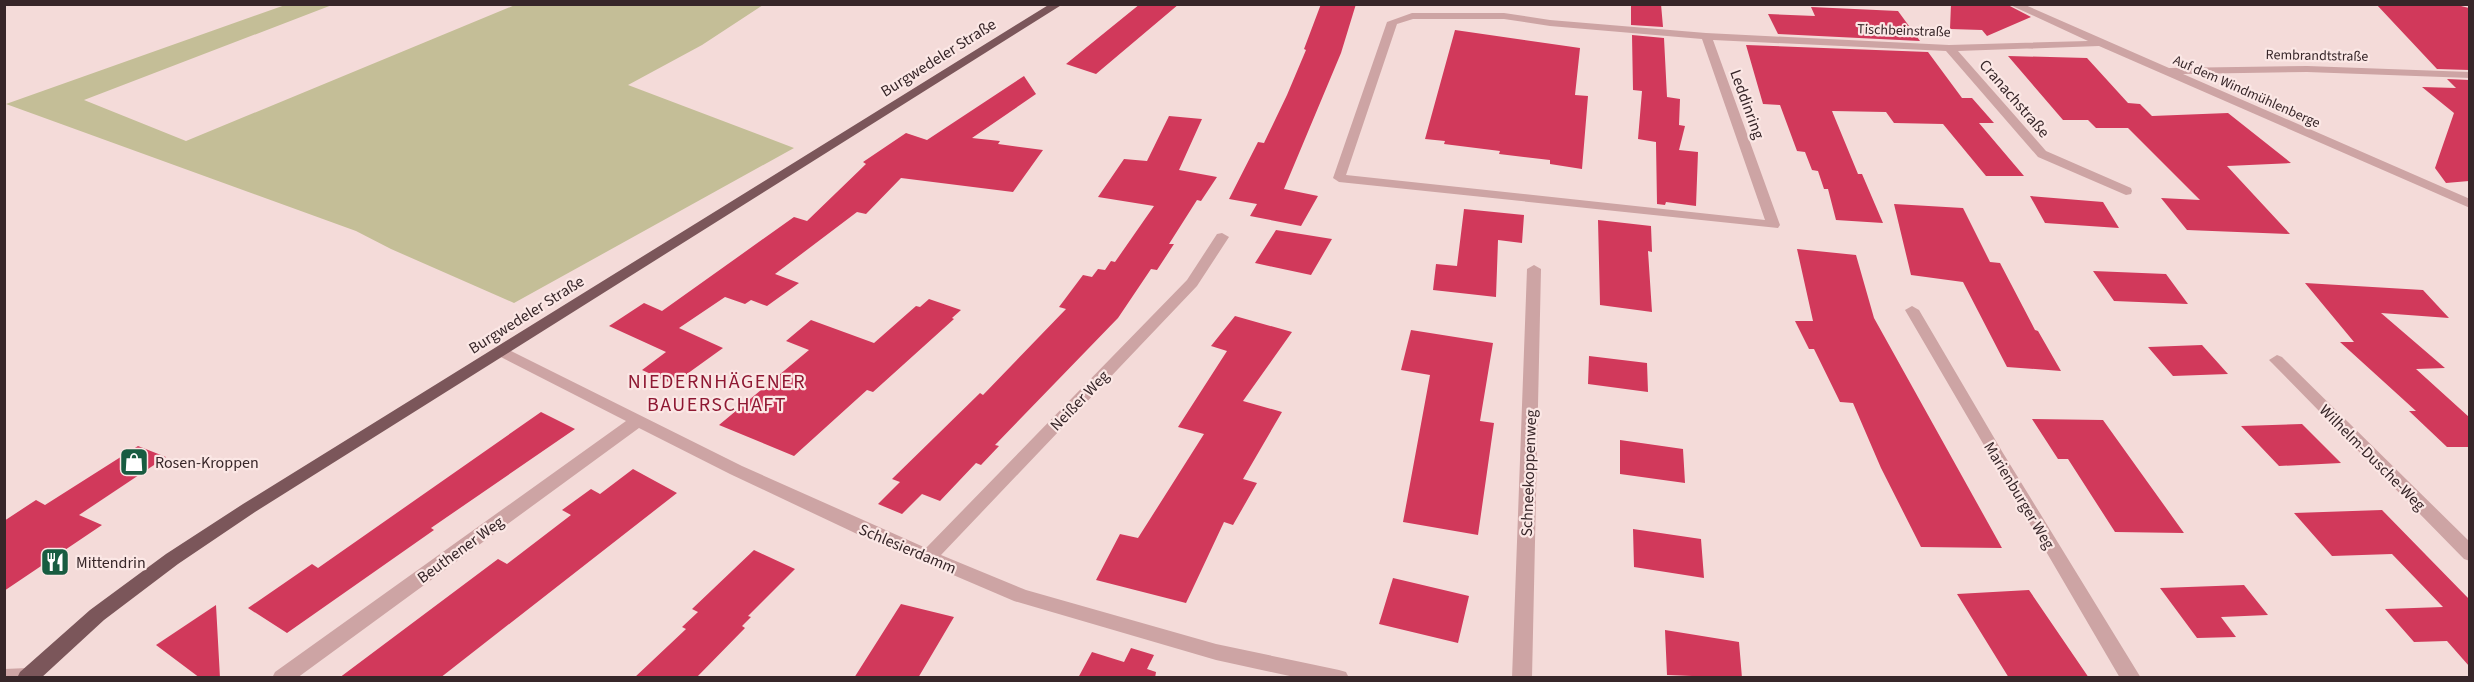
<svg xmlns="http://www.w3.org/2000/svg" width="2474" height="682" font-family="'Source Sans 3',sans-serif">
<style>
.green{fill:#c4be97}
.building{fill:#d1395b}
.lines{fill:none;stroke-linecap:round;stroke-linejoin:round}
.minor{fill:#cda4a4;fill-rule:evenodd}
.major{fill:#7b565a;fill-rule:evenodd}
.labels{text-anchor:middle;stroke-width:4.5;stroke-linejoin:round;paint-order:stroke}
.far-street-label{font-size:14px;fill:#372629;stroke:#fbe7e5}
.street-label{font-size:16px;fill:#372629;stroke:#fbe7e5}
.poi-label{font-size:16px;fill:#372629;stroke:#fbe7e5;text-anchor:start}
.quarter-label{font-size:20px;letter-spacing:1.5px;fill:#8e1832;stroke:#fbe7e5}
</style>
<rect width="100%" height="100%" fill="#f4dbd9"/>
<path class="green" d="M 288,4 L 332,5 L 84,100 L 186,141 L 515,5 L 763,5 L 702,45 L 628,85 L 794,148 L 514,303 L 391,249 L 356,231 L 6,104 Z"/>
<path class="building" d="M 1140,4 L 1179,4 L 1096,74 L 1066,64 Z
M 1321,4 L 1356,4 L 1341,53 L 1284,189 L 1318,196 L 1301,226 L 1250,216 L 1257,204 L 1229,199 L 1258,142 L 1264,143 L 1287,95 L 1306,50 L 1304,49 Z
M 1631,4 L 1661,4 L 1663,27 L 1631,25 Z
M 1951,4 L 2006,4 L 2031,17 L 1987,36 L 1982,30 L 1950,29 Z
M 2376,4 L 2453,4 L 2469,8 L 2469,70 L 2437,69 Z
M 1811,7 L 1898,11 L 1920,41 L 1778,34 L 1768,14 L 1815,16 Z
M 1455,30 L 1580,48 L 1575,95 L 1588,96 L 1582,169 L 1550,164 L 1550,160 L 1499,154 L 1500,151 L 1444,144 L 1445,141 L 1425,139 Z
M 1632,35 L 1664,38 L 1667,97 L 1680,99 L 1679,125 L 1685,126 L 1679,150 L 1698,152 L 1696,206 L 1666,202 L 1665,205 L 1657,204 L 1656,142 L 1638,139 L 1642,91 L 1633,90 Z
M 1746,45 L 1928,52 L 1962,98 L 1972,98 L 1994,123 L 1979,123 L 2024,176 L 1986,176 L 1943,124 L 1894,123 L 1886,112 L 1832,111 L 1858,174 L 1862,174 L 1883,223 L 1836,220 L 1828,189 L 1824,189 L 1818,171 L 1812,170 L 1805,152 L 1797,151 L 1780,105 L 1763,104 Z
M 2008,56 L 2087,58 L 2128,103 L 2140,104 L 2152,116 L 2228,113 L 2291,163 L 2227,166 L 2290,234 L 2187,230 L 2161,198 L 2200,200 L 2128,128 L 2096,128 L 2088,120 L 2063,120 Z
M 1024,76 L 1036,94 L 972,138 L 1000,141 L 998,144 L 1043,150 L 1013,192 L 901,178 L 866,214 L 857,212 L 775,274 L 799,283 L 767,306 L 751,300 L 745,304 L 725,297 L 679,328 L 723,348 L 673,384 L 642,370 L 666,352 L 609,326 L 644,303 L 662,311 L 794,217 L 807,221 L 866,164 L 863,162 L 906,133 L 927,140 Z
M 2447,79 L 2469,80 L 2469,181 L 2446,183 L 2435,168 L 2454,113 L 2422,87 L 2456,88 Z
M 1169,116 L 1202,119 L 1179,170 L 1217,177 L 1201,201 L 1197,200 L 1169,244 L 1174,244 L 1157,270 L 1151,269 L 1118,318 L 995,445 L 999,446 L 981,465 L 976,463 L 940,501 L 922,494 L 902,514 L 878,504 L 900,482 L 892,479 L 980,393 L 983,395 L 1066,309 L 1059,307 L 1083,275 L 1092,277 L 1098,269 L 1105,270 L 1111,261 L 1115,262 L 1154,206 L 1098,197 L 1124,159 L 1147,161 Z
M 2030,196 L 2103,202 L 2119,228 L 2045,223 Z
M 1894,204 L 1963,208 L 1990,262 L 2000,263 L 2035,330 L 2038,331 L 2061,371 L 2007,367 L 1963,282 L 1911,275 Z
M 1464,209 L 1524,215 L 1522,243 L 1498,240 L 1496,297 L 1433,290 L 1436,264 L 1457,266 Z
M 1598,220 L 1651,226 L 1652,252 L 1648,251 L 1652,312 L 1600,305 Z
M 1276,230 L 1332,239 L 1311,275 L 1255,263 Z
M 1797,249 L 1856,255 L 1874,318 L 2002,548 L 1921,547 L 1881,468 L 1853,403 L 1840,402 L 1814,349 L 1809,349 L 1795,321 L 1813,321 Z
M 2093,271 L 2166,274 L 2188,304 L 2114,301 Z
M 2305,283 L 2423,290 L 2449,318 L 2381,313 L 2445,368 L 2416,369 L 2469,417 L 2469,447 L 2447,447 L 2409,411 L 2416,411 L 2340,342 L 2354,342 Z
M 929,299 L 961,310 L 952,318 L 954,319 L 873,392 L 867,390 L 794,456 L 719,425 L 809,350 L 786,341 L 811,320 L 874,343 L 916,306 L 920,307 Z
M 1235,316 L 1292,332 L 1243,401 L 1282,412 L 1243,479 L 1257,483 L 1233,525 L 1224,522 L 1186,603 L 1096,580 L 1120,534 L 1138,538 L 1204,434 L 1178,427 L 1227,351 L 1211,346 Z
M 1411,330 L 1493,343 L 1480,421 L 1494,423 L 1478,535 L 1403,522 L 1430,375 L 1401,370 Z
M 2202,345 L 2228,374 L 2173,376 L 2148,347 Z
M 1589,356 L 1647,363 L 1648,392 L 1588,384 Z
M 541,412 L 575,429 L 431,528 L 434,530 L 287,633 L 248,608 L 312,564 L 318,568 Z
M 2032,419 L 2103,420 L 2184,533 L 2115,532 L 2068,459 L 2058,459 Z
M 2302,424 L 2341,463 L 2279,466 L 2241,426 Z
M 1620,440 L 1683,449 L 1685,483 L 1620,474 Z
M 138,446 L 166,457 L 79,515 L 102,525 L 4,591 L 4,521 L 36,500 L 45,505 Z
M 633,469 L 677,493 L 440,678 L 339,678 L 498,559 L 507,564 L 571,515 L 562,510 L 591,489 L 600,494 Z
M 2382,510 L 2469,599 L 2469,666 L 2447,641 L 2414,642 L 2385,609 L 2443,607 L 2392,554 L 2332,556 L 2294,513 Z
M 1633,529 L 1701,539 L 1704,578 L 1634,567 Z
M 754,550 L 795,569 L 748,616 L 751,617 L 742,626 L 745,628 L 696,678 L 634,678 L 686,629 L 682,627 L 698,612 L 692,609 Z
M 1393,578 L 1469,596 L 1458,643 L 1379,624 Z
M 2244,585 L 2268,615 L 2221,617 L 2236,637 L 2197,638 L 2160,588 Z
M 2029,590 L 2089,678 L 2009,678 L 1957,594 Z
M 901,604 L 954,617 L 918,678 L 854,678 Z
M 216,605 L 220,678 L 200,678 L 156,645 Z
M 1665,630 L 1739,642 L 1742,678 L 1667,675 Z
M 1131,648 L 1154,655 L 1147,669 L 1156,672 L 1155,678 L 1078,678 L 1092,652 L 1124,662 Z"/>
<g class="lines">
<path class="minor" d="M 2008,4 L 2023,4 L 2169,68 L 2307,66 L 2470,72 L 2470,78 L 2307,72 L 2183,74 L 2470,199 L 2470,208 L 2099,46 L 1958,51 L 2046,151 L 2131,188 L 2132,191 L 2131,194 L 2126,195 L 2038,157 L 1946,51 L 1713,40 L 1780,225 L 1778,228 L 1339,182 L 1333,178 L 1387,22 L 1412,13 L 1504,13 L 1550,20 L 1706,33 L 1949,45 L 2088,41 ZM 1413,19 L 1504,19 L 1550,26 L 1702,39 L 1765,220 L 1346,175 L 1397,24 Z
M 1222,233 L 1229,237 L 1197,286 L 941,555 L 1026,590 L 1216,644 L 1339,670 L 1346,672 L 1349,678 L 1299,678 L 1216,660 L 1014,601 L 855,533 L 730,474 L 639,428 L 297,678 L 272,678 L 275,672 L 626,421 L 497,355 L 494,352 L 497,349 L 507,349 L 742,466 L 926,548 L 1187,280 L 1217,234 Z
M 1534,265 L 1541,269 L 1532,678 L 1512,678 L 1527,269 Z
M 1912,306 L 1919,310 L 2003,453 L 2141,678 L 2120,678 L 1905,310 Z
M 2277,355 L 2282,357 L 2470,542 L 2470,561 L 2464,559 L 2272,363 L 2269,360 Z
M 28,668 L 35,670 L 37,678 L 4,678 L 4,669 Z"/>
<path class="major" d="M 1050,4 L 1063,4 L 255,512 L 178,564 L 104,620 L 41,678 L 17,678 L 20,672 L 90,610 L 166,554 L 243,504 Z"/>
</g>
<defs>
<g id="shop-square" transform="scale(1.5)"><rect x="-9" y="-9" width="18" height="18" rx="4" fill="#185c41" stroke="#fbe7e5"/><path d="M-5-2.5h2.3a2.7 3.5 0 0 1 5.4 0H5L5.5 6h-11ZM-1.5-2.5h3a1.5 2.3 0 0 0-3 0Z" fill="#fff"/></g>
<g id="restaurant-square" transform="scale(1.5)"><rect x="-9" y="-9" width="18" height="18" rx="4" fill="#185c41" stroke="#fbe7e5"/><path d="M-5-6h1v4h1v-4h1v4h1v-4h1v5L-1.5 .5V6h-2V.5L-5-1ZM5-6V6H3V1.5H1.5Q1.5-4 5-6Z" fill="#fff"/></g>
</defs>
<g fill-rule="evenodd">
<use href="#shop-square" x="134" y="462"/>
<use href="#restaurant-square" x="55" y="562"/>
</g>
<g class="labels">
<g class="far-street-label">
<text transform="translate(1904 30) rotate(2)" y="5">Tischbeinstraße</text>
<text transform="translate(2317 55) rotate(1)" y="5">Rembrandtstraße</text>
<text transform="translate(2247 91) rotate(24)" y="5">Auf dem Windmühlenberge</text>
</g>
<g class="street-label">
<text transform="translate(938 57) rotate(-32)" y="6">Burgwedeler Straße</text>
<text transform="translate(2015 98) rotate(49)" y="6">Cranachstraße</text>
<text transform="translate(1748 104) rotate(70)" y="6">Leddinring</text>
<text transform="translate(526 314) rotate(-32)" y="6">Burgwedeler Straße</text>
<text transform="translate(1079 400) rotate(-46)" y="6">Neißer Weg</text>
<text transform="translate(2373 457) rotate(45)" y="6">Wilhelm-Dusche-Weg</text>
<text transform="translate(1528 473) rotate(-88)" y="6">Schneekoppenweg</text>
<text transform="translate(2020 495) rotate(59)" y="6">Marienburger Weg</text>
<text transform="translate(908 548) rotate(23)" y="6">Schlesierdamm</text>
<text transform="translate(460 549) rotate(-36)" y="6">Beuthener Weg</text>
</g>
<g class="poi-label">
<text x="155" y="468">Rosen-Kroppen</text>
<text x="76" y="568">Mittendrin</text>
</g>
<g class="quarter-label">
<text x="717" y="388">NIEDERNHÄGENER<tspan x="717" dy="23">BAUERSCHAFT</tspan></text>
</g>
</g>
<rect width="2474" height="682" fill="none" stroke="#372629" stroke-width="12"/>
</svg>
